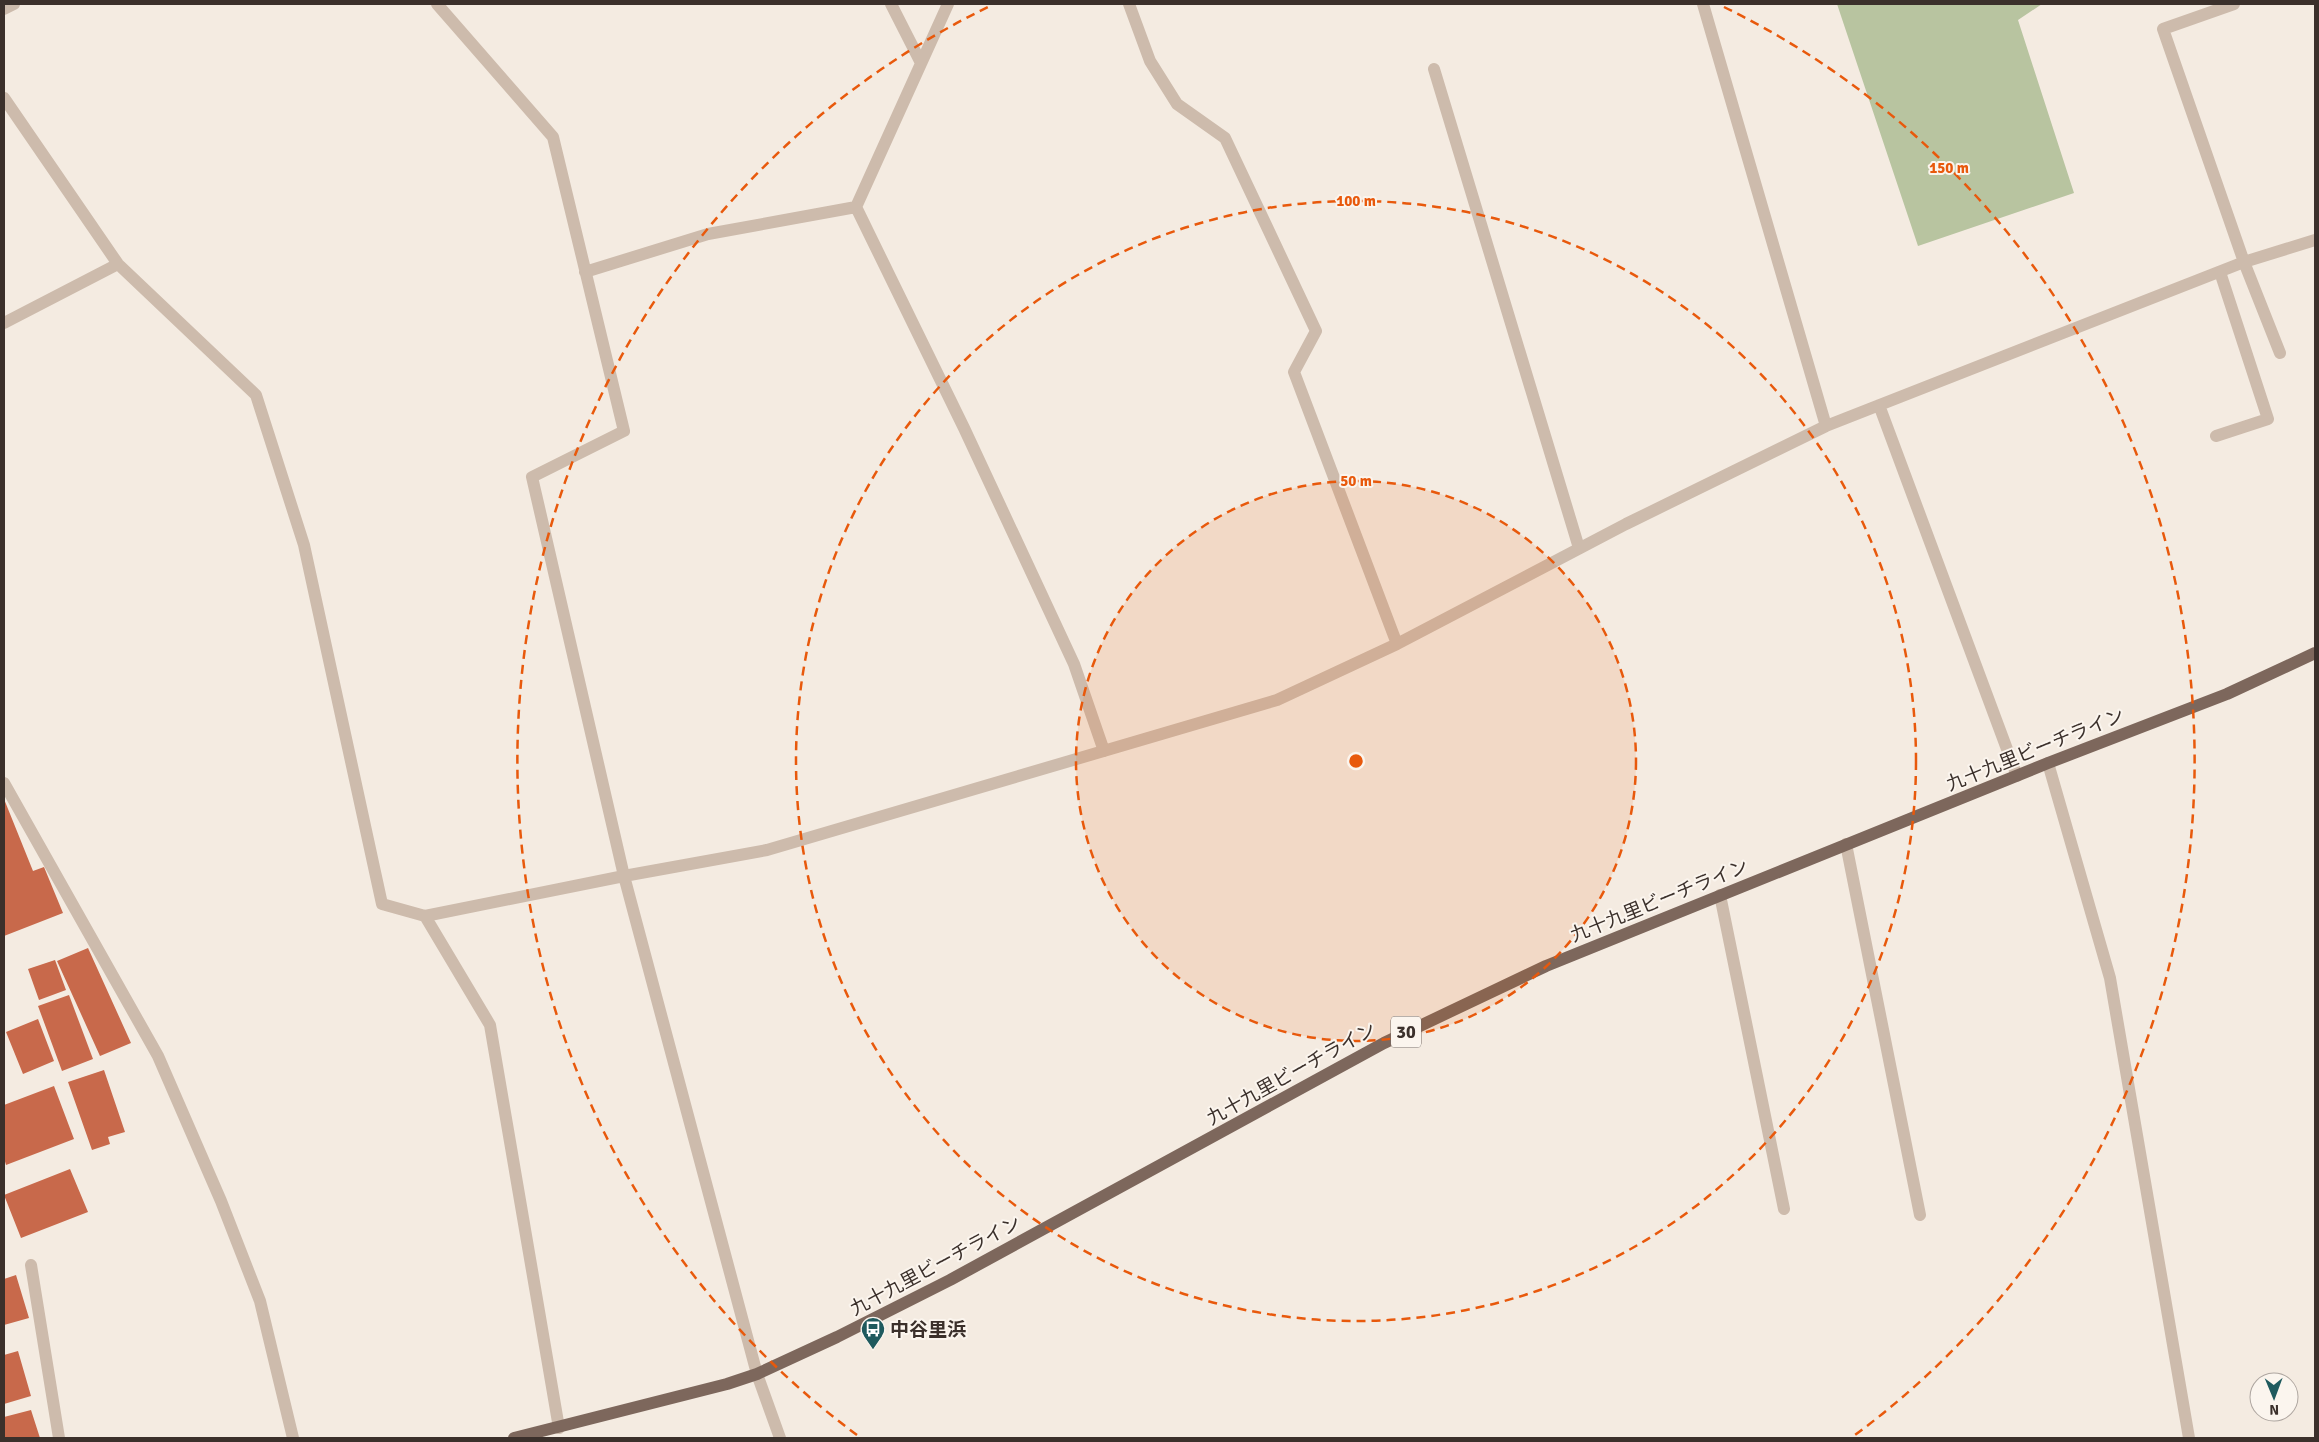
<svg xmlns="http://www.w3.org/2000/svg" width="2319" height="1442" font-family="Signika,'Noto Sans JP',sans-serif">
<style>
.green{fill:#b8c4a0}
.building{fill:#c8694b}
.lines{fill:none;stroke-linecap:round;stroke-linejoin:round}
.minor{stroke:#cdbbac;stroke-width:12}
.major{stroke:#7d675c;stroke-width:12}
.ring{fill:none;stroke:#e8590c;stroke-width:2.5;stroke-dasharray:9 6}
.labels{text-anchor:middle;stroke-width:4;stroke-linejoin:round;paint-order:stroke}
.shield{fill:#fbf5ee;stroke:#756b66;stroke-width:1}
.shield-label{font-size:18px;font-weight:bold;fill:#3b302b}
.street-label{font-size:19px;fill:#3b302b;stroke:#fbf5ee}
.poi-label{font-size:19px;font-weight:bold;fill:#3b302b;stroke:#fbf5ee;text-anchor:start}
.centre{fill:#e8590c;stroke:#fbf5ee;stroke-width:2.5}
.ring-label{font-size:15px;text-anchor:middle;font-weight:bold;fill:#e8590c;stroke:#fbf5ee;stroke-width:4;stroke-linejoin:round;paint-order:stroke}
</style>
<rect width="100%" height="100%" fill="#f4ebe1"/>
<path class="green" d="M 1837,4 L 2042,4 L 2018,20 L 2074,193 L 1918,246 Z"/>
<path class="building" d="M 4,799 L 33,871 L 44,867 L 63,913 L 4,936 Z
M 88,948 L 131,1043 L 100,1056 L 57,961 Z
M 55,960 L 66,990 L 39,1000 L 28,969 Z
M 69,995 L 93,1059 L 62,1071 L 38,1006 Z
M 38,1019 L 54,1061 L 23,1074 L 6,1032 Z
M 104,1070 L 125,1132 L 108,1137 L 110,1144 L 92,1150 L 68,1082 Z
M 54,1086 L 74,1139 L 6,1165 L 4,1158 L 4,1105 Z
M 70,1169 L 88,1212 L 21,1238 L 4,1195 Z
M 16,1275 L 29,1318 L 4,1325 L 4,1279 Z
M 18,1351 L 31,1396 L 4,1404 L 4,1355 Z
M 31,1410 L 40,1438 L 4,1438 L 4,1417 Z"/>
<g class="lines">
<path class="minor" d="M 437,4 L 553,137 L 624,431 L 532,477 L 624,876 L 757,1374 L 780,1438
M 891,4 L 921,63
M 1129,4 L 1150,61 L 1177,104 L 1225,138 L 1316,331 L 1294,372 L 1397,644
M 1703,4 L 1826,426
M 2234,4 L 2163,29 L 2244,262 L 2280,353
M 4,9 L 14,4
M 1434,69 L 1579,548
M 4,98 L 118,264 L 256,395 L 304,545 L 382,904 L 425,916 L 490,1025 L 559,1428
M 856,207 L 964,428 L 1074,664 L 1104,751
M 585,272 L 708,234 L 856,207 L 948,4
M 4,323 L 118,264
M 1879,405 L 2017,776
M 2216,436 L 2268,419 L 2220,272
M 2048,763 L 2110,978 L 2189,1438
M 4,783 L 158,1056 L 221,1201 L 260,1301 L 293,1438
M 1846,844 L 1920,1215
M 1720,895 L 1784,1209
M 425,916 L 624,876 L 767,850 L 1277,700 L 1397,644 L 1626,524 L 1826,426 L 2244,262 L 2315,240
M 31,1265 L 59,1438"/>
<path class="major" d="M 514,1438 L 727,1384 L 757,1374 L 837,1337 L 950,1280 L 1384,1043 L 1546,966 L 2048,763 L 2227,694 L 2315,653"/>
</g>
<circle cx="1356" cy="761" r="280" fill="#e8590c" fill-opacity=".12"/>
<g class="ring">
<circle cx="1356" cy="761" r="280"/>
<circle cx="1356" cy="761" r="560"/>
<path d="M857 1435A839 839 0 0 1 988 7M1724 7A839 839 0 0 1 1855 1435"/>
</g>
<defs>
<g id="bus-pin" transform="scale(1.25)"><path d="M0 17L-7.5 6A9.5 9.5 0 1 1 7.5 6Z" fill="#1f5a5e" stroke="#fbf5ee"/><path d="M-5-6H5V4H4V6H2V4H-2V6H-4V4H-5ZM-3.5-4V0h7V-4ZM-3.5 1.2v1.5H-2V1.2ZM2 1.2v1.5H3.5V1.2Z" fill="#fff"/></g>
</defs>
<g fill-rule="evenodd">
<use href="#bus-pin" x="873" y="1329"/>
</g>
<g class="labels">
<rect class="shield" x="1391" y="1016.5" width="30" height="31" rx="4"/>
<g class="shield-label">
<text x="1406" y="1038">30</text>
</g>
<g class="street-label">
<text transform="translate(2035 749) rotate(-22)" y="7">九十九里ビーチライン</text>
<text transform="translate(1659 900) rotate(-22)" y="7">九十九里ビーチライン</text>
<text transform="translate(1291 1073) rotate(-29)" y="7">九十九里ビーチライン</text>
<text transform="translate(935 1265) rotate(-28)" y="7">九十九里ビーチライン</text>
</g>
<g class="poi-label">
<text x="890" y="1336">中谷里浜</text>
</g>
</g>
<circle cx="1356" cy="761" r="8" class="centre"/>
<g class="ring-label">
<text x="1949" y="173">150 m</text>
<text x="1356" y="206">100 m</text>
<text x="1356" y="486">50 m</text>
</g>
<rect width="2319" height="1442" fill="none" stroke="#3b302b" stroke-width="10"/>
<g transform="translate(2274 1397) rotate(179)"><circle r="24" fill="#fbf5ee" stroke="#aea6a0"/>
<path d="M0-4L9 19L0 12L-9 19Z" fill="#1f5a5e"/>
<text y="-8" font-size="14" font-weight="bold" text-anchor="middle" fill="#3b302b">N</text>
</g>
</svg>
